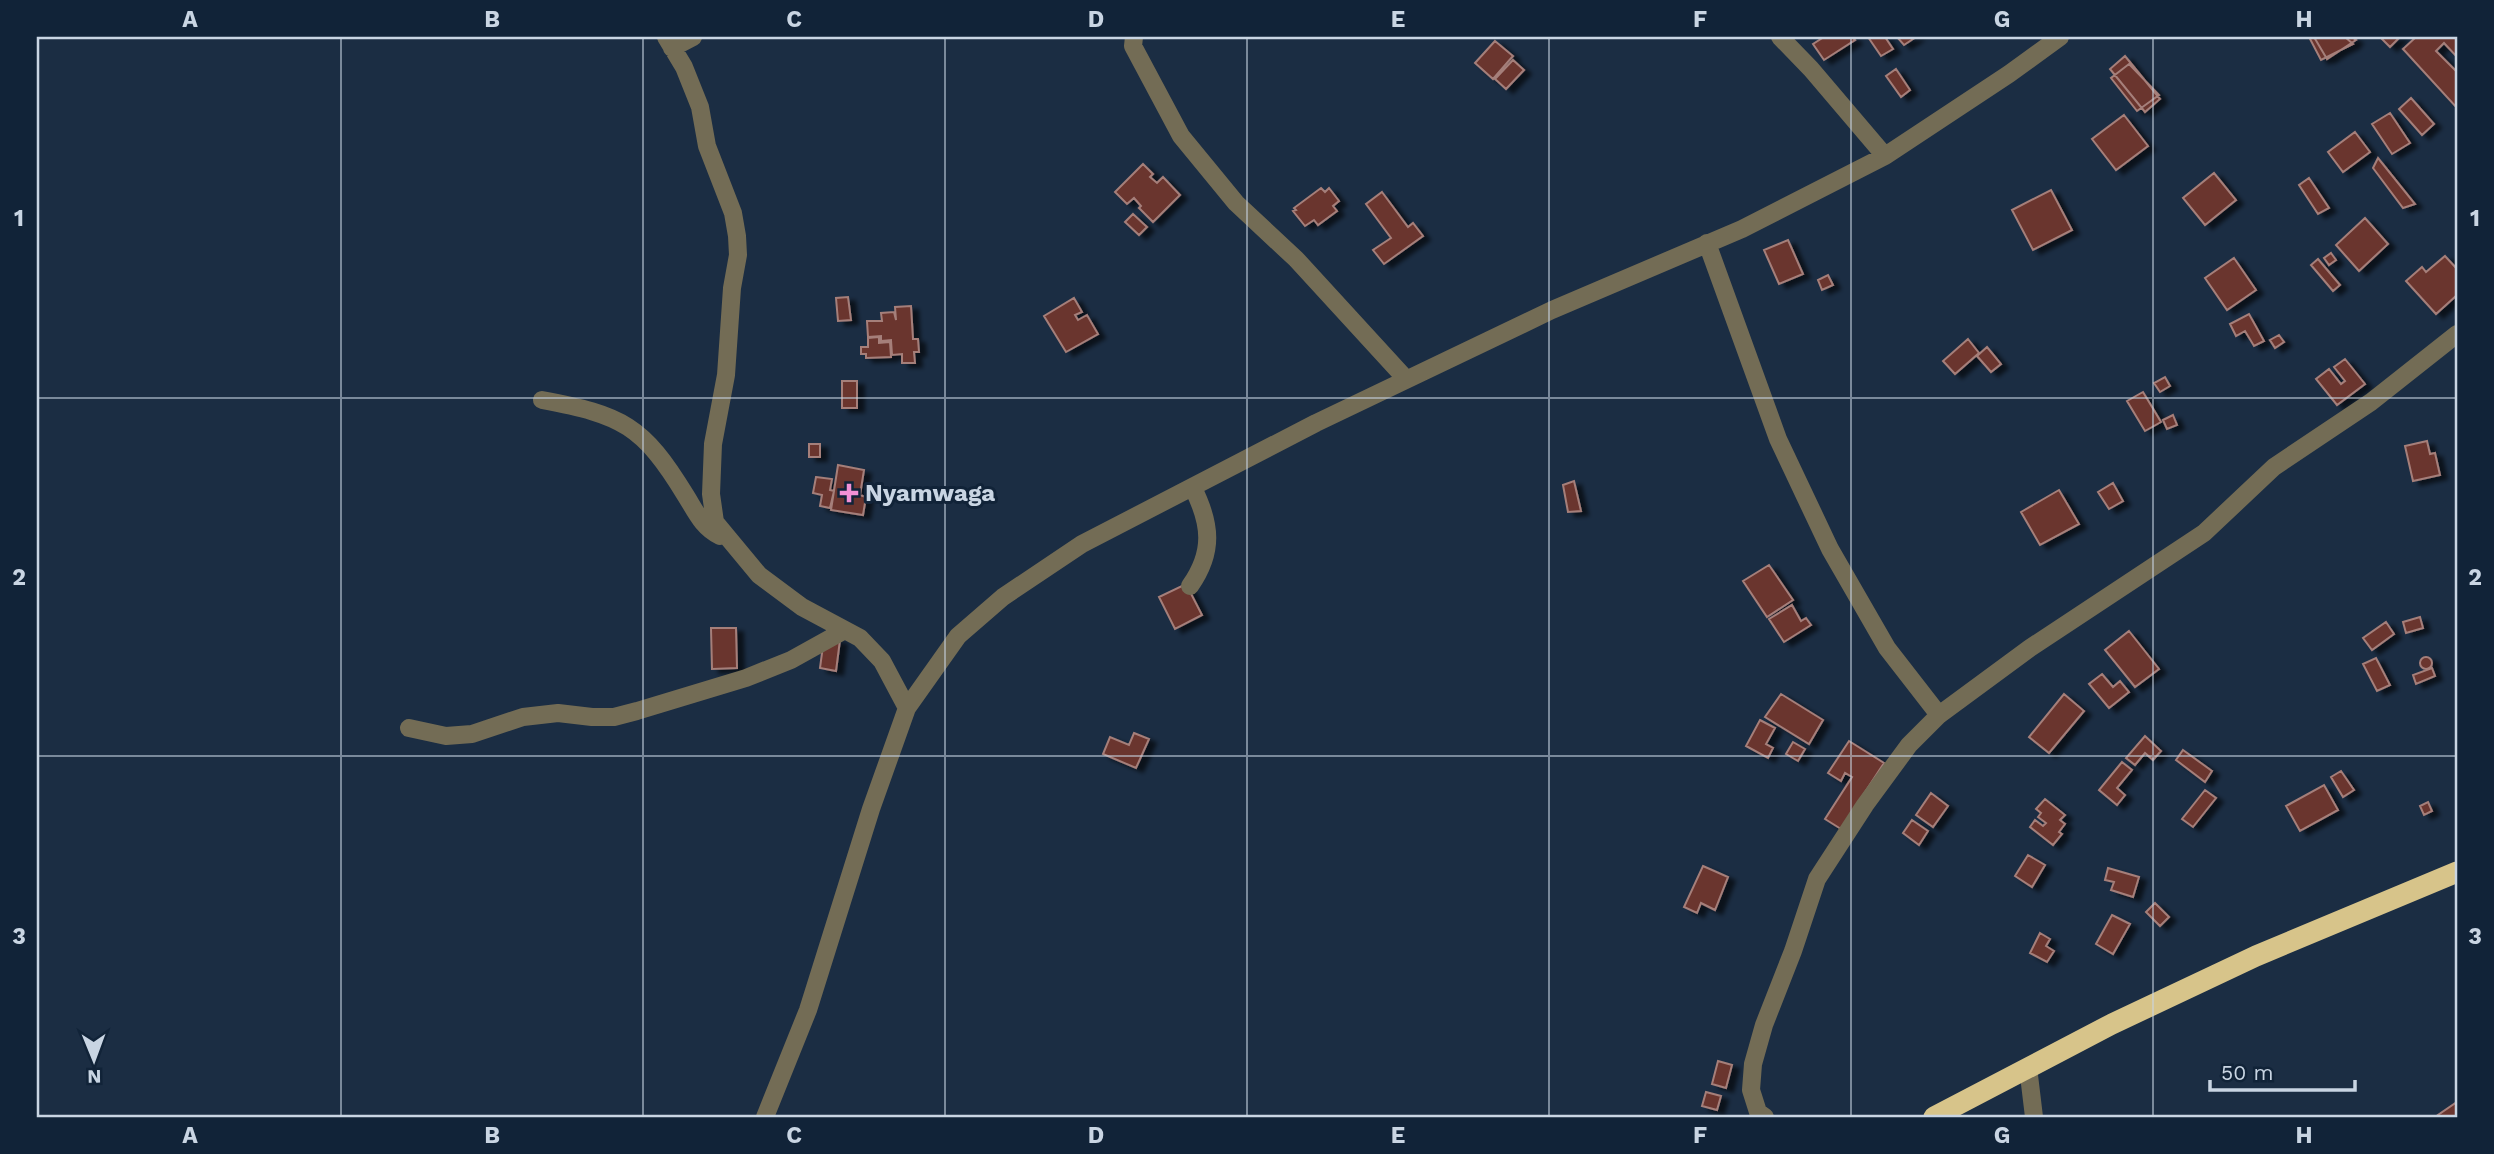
<svg xmlns="http://www.w3.org/2000/svg" width="2494" height="1154" font-family="'Work Sans',sans-serif">
<style>
.building{fill:#6a342e;stroke:#a57f7a;stroke-width:2;filter:url(#shadow)}
.lines{fill:none;stroke-linecap:round;stroke-linejoin:round}
.minor{stroke:#736c55;stroke-width:18}
.highway{stroke:#d7c48a;stroke-width:21}
.grid{fill:none;stroke:#c9d5e3;stroke-width:2;stroke-opacity:0.55}
.poi-dot{fill:#f391d5;stroke:#112338;stroke-width:2.5}
.labels{text-anchor:middle;stroke-width:6;stroke-linejoin:round;paint-order:stroke}
.poi-label{font-size:24px;font-weight:bold;fill:#c9d5e3;stroke:#112338;text-anchor:start}
.neatline{fill:none;stroke:#c9d5e3;stroke-width:2.5}
.grid-label{font-size:23px;text-anchor:middle;font-weight:bold;fill:#c9d5e3}
</style>
<defs>
<filter id="shadow"><feDropShadow dx="7" dy="4" stdDeviation="2" flood-color="#0009"/></filter>
</defs>
<rect width="100%" height="100%" fill="#1b2d43"/>
<path class="building" d="M 1824,37 L 1852,37 L 1855,40 L 1824,60 L 1813,44 Z
M 1868,37 L 1885,37 L 1893,49 L 1881,56 Z
M 1897,37 L 1916,37 L 1904,45 Z
M 2309,37 L 2345,37 L 2353,44 L 2321,60 Z
M 2314,37 L 2352,37 L 2356,40 L 2327,59 Z
M 2380,37 L 2400,37 L 2390,47 Z
M 2416,37 L 2457,37 L 2457,57 L 2444,43 L 2436,51 L 2457,72 L 2457,108 L 2403,49 Z
M 1495,41 L 1513,56 L 1493,79 L 1475,63 Z
M 2125,56 L 2160,99 L 2145,112 L 2110,69 Z
M 1513,60 L 1524,70 L 1506,89 L 1495,79 Z
M 2129,64 L 2159,95 L 2137,111 L 2111,78 Z
M 1896,69 L 1910,90 L 1901,97 L 1886,76 Z
M 2411,98 L 2434,124 L 2422,135 L 2399,109 Z
M 2390,113 L 2410,143 L 2392,154 L 2372,124 Z
M 2124,115 L 2148,146 L 2116,170 L 2092,139 Z
M 2355,132 L 2370,152 L 2343,172 L 2328,152 Z
M 2378,158 L 2415,204 L 2403,208 L 2373,168 Z
M 1143,164 L 1153,174 L 1150,177 L 1157,183 L 1163,177 L 1180,195 L 1153,222 L 1139,208 L 1141,206 L 1134,198 L 1127,204 L 1115,192 Z
M 2214,173 L 2236,200 L 2205,225 L 2183,198 Z
M 2309,178 L 2329,208 L 2318,214 L 2299,185 Z
M 1321,188 L 1325,192 L 1329,188 L 1339,201 L 1333,206 L 1337,211 L 1318,225 L 1314,220 L 1305,226 L 1293,211 L 1296,210 L 1294,208 Z
M 2051,190 L 2072,230 L 2033,250 L 2012,210 Z
M 1382,192 L 1408,227 L 1413,223 L 1423,236 L 1384,264 L 1373,250 L 1391,238 L 1366,204 Z
M 1133,214 L 1147,227 L 1139,235 L 1125,222 Z
M 2365,218 L 2388,244 L 2359,271 L 2336,245 Z
M 1788,240 L 1803,274 L 1779,284 L 1764,250 Z
M 2331,253 L 2336,260 L 2329,265 L 2324,258 Z
M 2445,256 L 2457,269 L 2457,295 L 2436,314 L 2406,281 L 2422,267 L 2426,272 Z
M 2234,258 L 2256,290 L 2227,310 L 2205,278 Z
M 2318,259 L 2340,285 L 2333,291 L 2311,265 Z
M 1828,275 L 1833,285 L 1822,290 L 1818,280 Z
M 848,297 L 851,320 L 838,321 L 836,298 Z
M 1074,298 L 1082,312 L 1075,315 L 1078,320 L 1087,315 L 1098,334 L 1066,352 L 1044,316 Z
M 911,306 L 913,339 L 918,339 L 919,352 L 914,352 L 915,363 L 902,363 L 902,354 L 892,355 L 891,340 L 881,341 L 881,336 L 868,337 L 867,321 L 882,321 L 881,313 L 894,312 L 896,320 L 895,307 Z
M 2249,314 L 2264,341 L 2254,346 L 2245,331 L 2236,336 L 2230,324 Z
M 2279,335 L 2284,342 L 2275,348 L 2270,340 Z
M 879,337 L 879,343 L 890,342 L 891,357 L 866,358 L 866,354 L 861,354 L 861,347 L 868,347 L 868,338 Z
M 1968,339 L 1979,353 L 1955,374 L 1943,361 Z
M 1987,347 L 2001,364 L 1991,372 L 1977,356 Z
M 2345,359 L 2365,384 L 2337,405 L 2316,379 L 2329,369 L 2341,384 L 2345,381 L 2334,367 Z
M 2165,377 L 2170,386 L 2160,392 L 2154,383 Z
M 842,381 L 857,381 L 857,408 L 842,408 Z
M 2143,392 L 2161,422 L 2145,431 L 2127,401 Z
M 2173,415 L 2177,425 L 2167,429 L 2163,420 Z
M 2427,441 L 2430,454 L 2435,453 L 2440,475 L 2413,481 L 2405,446 Z
M 809,444 L 820,444 L 820,457 L 809,457 Z
M 838,465 L 864,470 L 860,495 L 866,497 L 863,515 L 831,510 Z
M 816,477 L 832,479 L 830,490 L 834,491 L 830,508 L 820,506 L 822,495 L 813,493 Z
M 1574,481 L 1581,511 L 1568,512 L 1563,485 Z
M 2113,483 L 2123,501 L 2109,509 L 2098,492 Z
M 2059,490 L 2079,524 L 2040,545 L 2021,512 Z
M 1769,565 L 1793,600 L 1767,617 L 1743,581 Z
M 1186,584 L 1202,615 L 1175,629 L 1159,597 Z
M 1792,605 L 1801,621 L 1806,618 L 1811,625 L 1784,642 L 1769,619 Z
M 2420,617 L 2423,628 L 2406,633 L 2403,622 Z
M 2386,622 L 2394,634 L 2372,650 L 2363,638 Z
M 711,628 L 736,628 L 737,668 L 712,669 Z
M 2129,631 L 2159,669 L 2135,687 L 2105,650 Z
M 824,638 L 840,640 L 836,671 L 820,668 Z
M2420 663a6 6 0 1 1 12 0a6 6 0 1 1-12 0Z
M 2376,658 L 2390,685 L 2377,691 L 2363,664 Z
M 2432,668 L 2435,676 L 2416,684 L 2413,675 Z
M 2102,674 L 2113,687 L 2120,681 L 2129,692 L 2109,708 L 2089,684 Z
M 1781,694 L 1823,720 L 1809,744 L 1765,717 Z
M 2064,694 L 2084,711 L 2049,753 L 2029,737 Z
M 1760,720 L 1775,728 L 1766,744 L 1773,748 L 1768,758 L 1746,746 Z
M 1134,733 L 1149,739 L 1136,768 L 1103,754 L 1110,737 L 1129,745 Z
M 2145,736 L 2161,751 L 2153,760 L 2145,753 L 2135,765 L 2126,758 Z
M 1849,741 L 1884,763 L 1841,829 L 1825,819 L 1852,777 L 1845,773 L 1841,781 L 1828,773 Z
M 1793,742 L 1805,749 L 1798,761 L 1786,754 Z
M 2183,750 L 2212,771 L 2205,782 L 2176,760 Z
M 2122,762 L 2132,770 L 2117,788 L 2125,795 L 2117,805 L 2099,790 Z
M 2341,771 L 2354,790 L 2343,797 L 2331,777 Z
M 2324,785 L 2338,810 L 2300,831 L 2286,806 Z
M 2205,790 L 2216,798 L 2193,827 L 2182,819 Z
M 1931,793 L 1948,806 L 1933,827 L 1916,815 Z
M 2045,799 L 2065,815 L 2060,820 L 2065,824 L 2059,832 L 2062,834 L 2053,845 L 2030,827 L 2035,820 L 2043,826 L 2046,823 L 2038,817 L 2041,813 L 2036,809 Z
M 2428,802 L 2432,811 L 2424,815 L 2420,806 Z
M 1912,820 L 1928,831 L 1919,845 L 1903,833 Z
M 2028,855 L 2045,865 L 2032,887 L 2015,876 Z
M 1703,866 L 1728,877 L 1715,910 L 1701,903 L 1697,913 L 1684,907 Z
M 2108,868 L 2139,877 L 2133,897 L 2111,890 L 2114,882 L 2105,880 Z
M 2155,903 L 2169,917 L 2160,926 L 2146,912 Z
M 2112,915 L 2130,924 L 2113,954 L 2096,944 Z
M 2040,933 L 2050,939 L 2046,946 L 2054,951 L 2047,962 L 2030,953 Z
M 1718,1061 L 1732,1065 L 1726,1088 L 1712,1084 Z
M 1706,1092 L 1721,1096 L 1717,1110 L 1702,1106 Z
M 2457,1102 L 2457,1117 L 2435,1117 Z"/>
<g class="lines">
<path class="minor" d="M 666,37 L 684,67 L 700,107 L 707,146 L 733,213 L 737,236 L 738,255 L 732,288 L 726,375 L 713,444 L 711,494 L 715,522 L 759,575 L 802,607 L 860,638 L 882,661 L 907,708
M 1134,37 L 1133,46 L 1181,136 L 1236,203 L 1296,259 L 1406,379
M 1780,37 L 1811,69 L 1885,156
M 672,48 L 693,37
M 1707,243 L 1778,439 L 1830,549 L 1887,648 L 1939,715
M 542,400 C 622,415 643,425 686,496 C 696,512 702,527 720,536
M 1190,586 C 1214,552 1211,524 1193,488
M 409,728 L 446,736 L 472,734 L 523,717 L 558,713 L 592,717 L 614,717 L 637,711 L 746,678 L 791,660 L 845,630
M 2028,1067 L 2034,1117
M 765,1117 L 808,1010 L 871,809 L 907,708 L 958,636 L 1003,597 L 1082,544 L 1316,423 L 1552,310 L 1742,229 L 1885,156 L 2009,74 L 2060,37
M 1765,1117 L 1758,1112 L 1751,1090 L 1753,1064 L 1764,1025 L 1793,951 L 1817,879 L 1865,805 L 1909,745 L 1939,715 L 2030,648 L 2204,533 L 2274,467 L 2371,402 L 2457,334"/>
<path class="highway" d="M 1934,1117 L 2112,1024 L 2256,956 L 2457,872"/>
</g>
<path class="grid" d="M 341,37 L 341,1117M 643,37 L 643,1117M 945,37 L 945,1117M 1247,37 L 1247,1117M 1549,37 L 1549,1117M 1851,37 L 1851,1117M 2153,37 L 2153,1117M 37,398 L 2457,398M 37,756 L 2457,756"/>
<path class="poi-dot" d="M845.5 482.5h7v7h7v7h-7v7h-7v-7h-7v-7h7z"/>
<g class="labels">
<g class="poi-label">
<text x="865" y="501">Nyamwaga</text>
</g>
</g>
<rect width="2494" height="1154" fill="none" stroke="#112338" stroke-width="77"/>
<g transform="translate(94 1060) rotate(179)" stroke="#112338" stroke-width="5" paint-order="stroke">
<path d="M0-5L12 26L0 18L-12 26Z" fill="#c9d5e3"/>
<text y="-10" font-size="19" font-weight="bold" text-anchor="middle" fill="#c9d5e3">N</text>
</g>
<path d="M2210 1080v10h145v-10" fill="none" stroke="#c9d5e3" stroke-width="3.5"/>
<text x="2221" y="1080" font-size="21" fill="#c9d5e3" stroke="#112338" stroke-width="5" paint-order="stroke">50 m</text>
<rect x="38" y="38" width="2418" height="1078" class="neatline"/>
<g class="grid-label">
<text x="190" y="27">A</text>
<text x="492" y="27">B</text>
<text x="794" y="27">C</text>
<text x="1096" y="27">D</text>
<text x="1398" y="27">E</text>
<text x="1700" y="27">F</text>
<text x="2002" y="27">G</text>
<text x="2304" y="27">H</text>
<text x="19" y="226">1</text>
<text x="2475" y="226">1</text>
<text x="19" y="585">2</text>
<text x="2475" y="585">2</text>
<text x="19" y="944">3</text>
<text x="2475" y="944">3</text>
<text x="190" y="1143">A</text>
<text x="492" y="1143">B</text>
<text x="794" y="1143">C</text>
<text x="1096" y="1143">D</text>
<text x="1398" y="1143">E</text>
<text x="1700" y="1143">F</text>
<text x="2002" y="1143">G</text>
<text x="2304" y="1143">H</text>
</g>
</svg>
